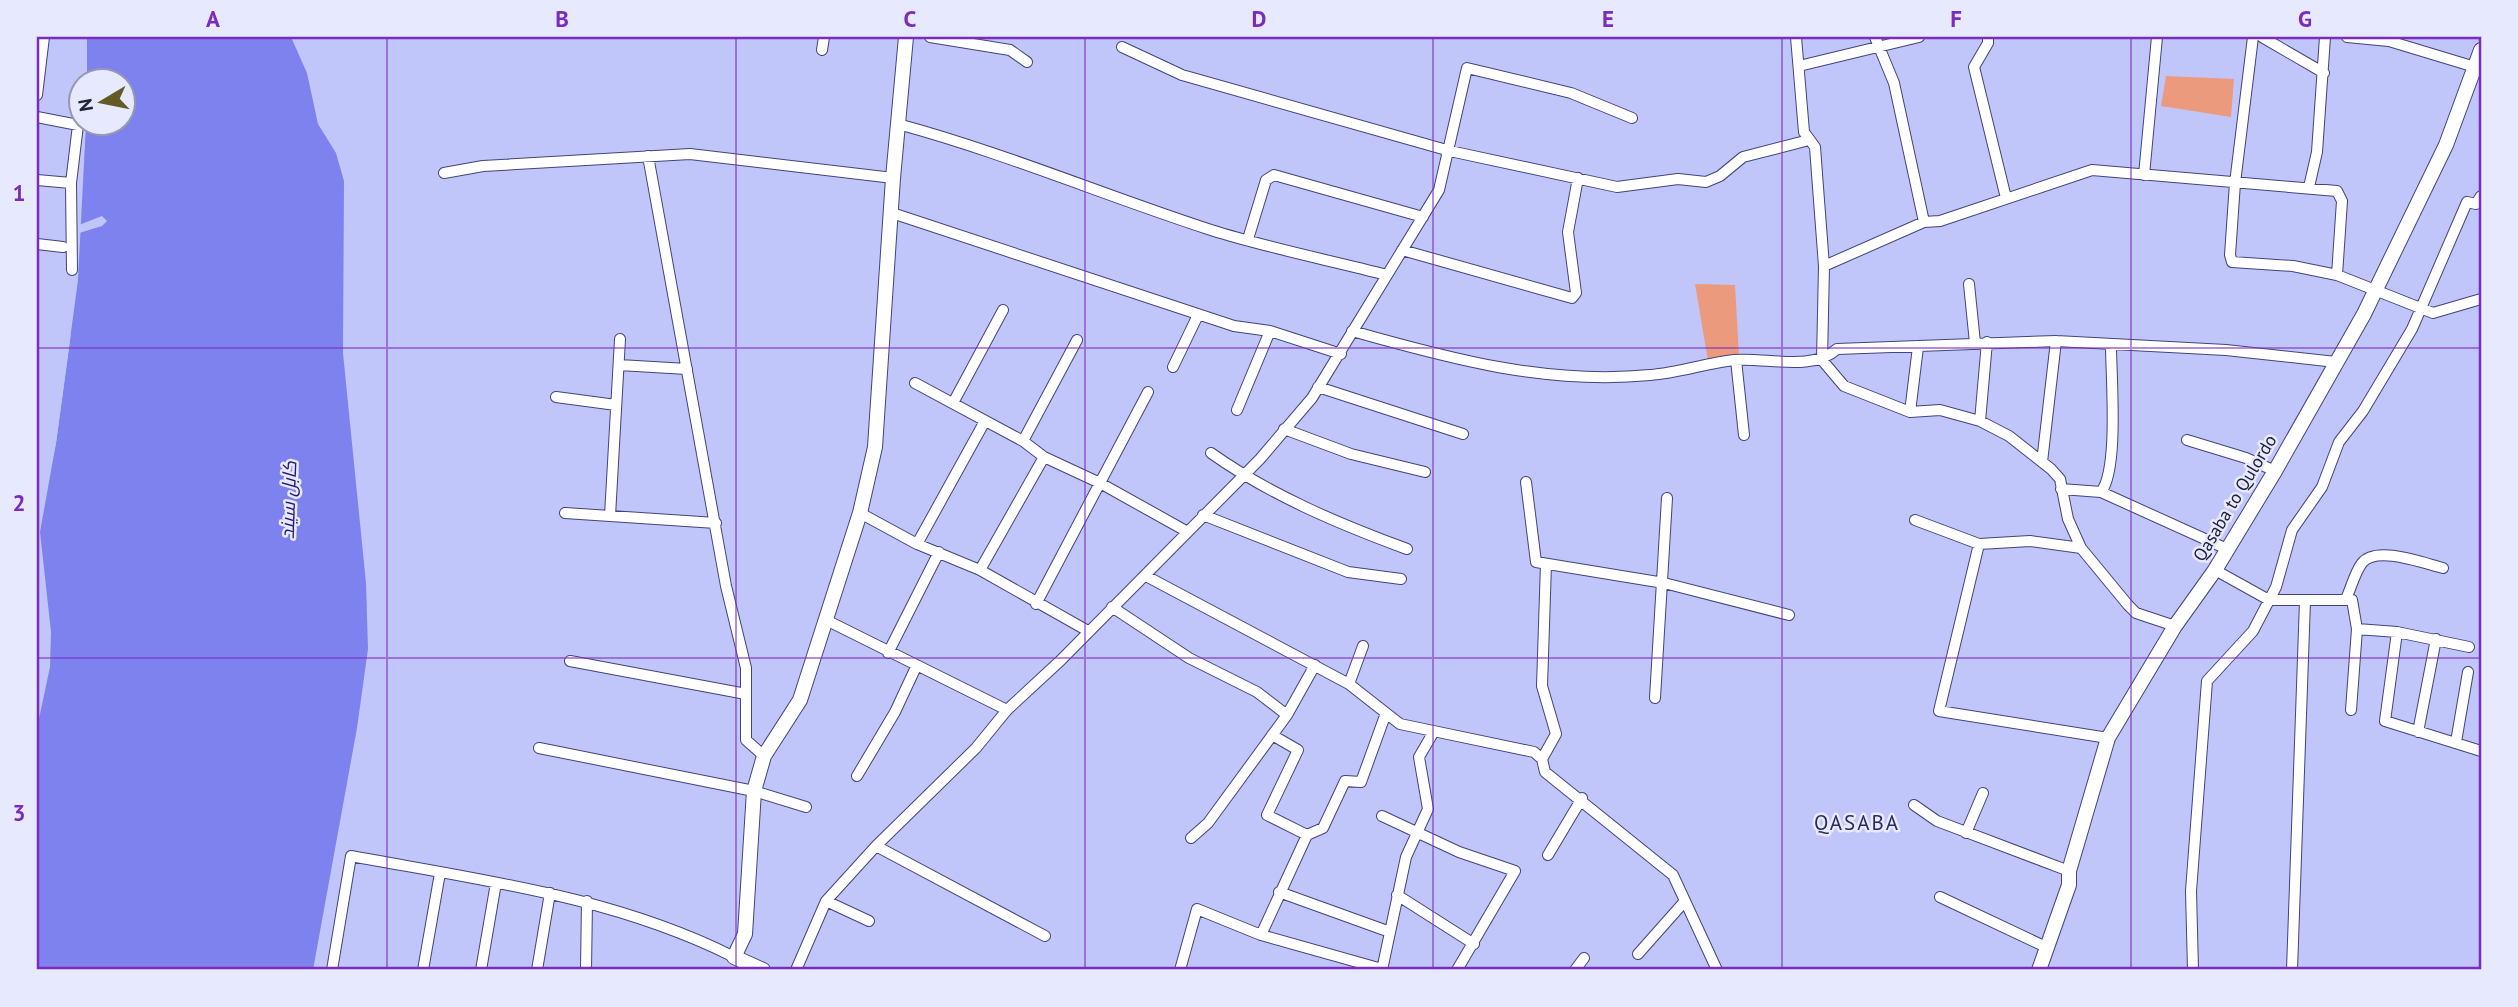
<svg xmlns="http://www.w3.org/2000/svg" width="2518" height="1007" font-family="'PT Sans',Cairo,sans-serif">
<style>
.green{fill:#ec9a7d}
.water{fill:#7e82ee}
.pier{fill:#c0c6fa}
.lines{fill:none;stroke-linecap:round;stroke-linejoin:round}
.street-casing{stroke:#42447b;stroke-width:12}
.secondary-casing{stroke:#42447b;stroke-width:16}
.street{stroke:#fff;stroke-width:10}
.secondary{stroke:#fff;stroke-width:14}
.grid{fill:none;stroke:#7b2cbf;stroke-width:2;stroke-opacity:0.55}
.labels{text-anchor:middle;stroke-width:5;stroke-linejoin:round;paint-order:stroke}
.street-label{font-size:18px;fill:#20223a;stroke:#e7e9fe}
.water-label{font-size:19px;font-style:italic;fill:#261676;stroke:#e7e9fe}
.quarter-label{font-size:21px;letter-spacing:2px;fill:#2a2a5e;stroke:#e7e9fe}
.neatline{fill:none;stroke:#7b2cbf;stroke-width:2.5}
.grid-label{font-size:23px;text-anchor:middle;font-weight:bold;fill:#7b2cbf}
</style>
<rect width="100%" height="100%" fill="#c0c6fa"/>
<path class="green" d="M 2166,76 L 2234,79 L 2231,117 L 2161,106 Z
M 1695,284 L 1735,285 L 1739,356 L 1708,361 Z"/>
<path class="water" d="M 87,37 L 291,37 L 307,73 L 318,124 L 336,153 L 344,181 L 343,353 L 366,583 L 368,649 L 357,728 L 313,970 L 37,970 L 37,728 L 50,667 L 51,632 L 40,532 L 56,443 L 78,280 L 86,123 L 122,122 L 122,80 L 87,80 Z"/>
<path class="pier" d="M 82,122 L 86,123 L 79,225 L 102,216 L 107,221 L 102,226 L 79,233 L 70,341 L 56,443 L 43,500 L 37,558 L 37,520 L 52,443 L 74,279 Z"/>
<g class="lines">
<g class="street-casing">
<path id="street" d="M 930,37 L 1010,50 L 1027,62
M 1796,37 L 1804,132 L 1815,147 L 1817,174 L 1824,266 L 1822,360 L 1844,386 L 1910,412 L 1940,410 L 1980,421 L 2009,436 L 2051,469 L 2060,479 L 2068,519 L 2081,548 L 2128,605 L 2136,613 L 2175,626
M 1875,37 L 1894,83 L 1924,222
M 1988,37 L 1988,43 L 1974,67 L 2006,198
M 2253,37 L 2235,183 L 2230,255 L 2232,262 L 2293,266 L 2337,275
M 2262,37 L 2324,73
M 2347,37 L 2389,41 L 2475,67
M 1122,47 L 1182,75 L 1450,151 L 1617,187 L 1678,179 L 1706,182 L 1720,176 L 1743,157 L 1809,140
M 822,50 L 824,37
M 1799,66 L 1919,37
M 37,95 L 44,37
M 37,117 L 78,125 L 71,183 L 72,270
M 898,124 C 1005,153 1106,196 1211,230 C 1268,248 1329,260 1387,275
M 648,156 L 726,586 L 746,668 L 746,740 L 764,756
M 444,173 L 483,166 L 690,154 L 893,178
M 2144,175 L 2157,37
M 37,180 L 71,183
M 2309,187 L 2317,152 L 2325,37
M 892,213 L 1234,326 L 1270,331 L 1341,354
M 1248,239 L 1266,180 L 1274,175 L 1423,217
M 37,244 L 63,247
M 1402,250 L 1572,298 L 1576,293 L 1568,232 L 1578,178
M 1824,266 L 1924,222 L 1940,221 L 2092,170 L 2337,191 L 2342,201 L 2337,275 L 2433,313 L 2481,299
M 1969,284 L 1975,343
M 1352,331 C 1451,359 1547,385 1650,375 C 1679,373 1706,363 1734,360 C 1766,357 1812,372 1837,349 L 2056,341 L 2226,350 L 2336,362
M 1736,360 L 1744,435
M 619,365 L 687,369
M 1173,367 L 1198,315
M 915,383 L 1023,441 L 1044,457 L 1100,483 L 1186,531
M 1318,387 L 1463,434
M 556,397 L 616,405
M 953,403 L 1003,310
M 1237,410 L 1270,331
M 1910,412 L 1918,347
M 1980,421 L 1987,342
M 1284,429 L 1351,454 L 1425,472
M 2187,440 L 2246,458 L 2275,471
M 1023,441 L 1077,340
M 1211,453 C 1270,495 1339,524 1407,549
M 2042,462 L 2056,341
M 1526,482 L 1536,562 L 1664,583 L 1789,615
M 2061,489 L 2101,492 L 2227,549
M 2101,492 C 2119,469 2111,377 2111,345
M 565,513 L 716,523
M 860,513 L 917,544 L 980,570 L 1088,631
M 1203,515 L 1348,572 L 1401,579
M 610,516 L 620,339
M 1915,520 L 1979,544 L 2030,541 L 2081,548
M 917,544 L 985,421
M 1979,544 L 1939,711 L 2108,738
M 980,570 L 1044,457
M 2215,570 L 2269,600 L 2352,600 L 2357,629 L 2351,710
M 1146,576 L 1349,684 L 1400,724 L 1534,752 L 1542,759 L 1545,772 L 1673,875 L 1717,970
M 2346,599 C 2351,588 2355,572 2362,563 C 2376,545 2423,563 2443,568
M 1036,604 L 1148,392
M 1112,607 L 1189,658 L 1257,692 L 1287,715
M 826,620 L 1007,710
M 2357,629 L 2397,632 L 2469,647
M 2397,632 L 2385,721 L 2481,751
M 888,653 L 939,552
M 570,661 L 746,694
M 1349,684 L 1363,646
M 1655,698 L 1667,498
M 2418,732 L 2436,639
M 1272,735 L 1298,750 L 1267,815 L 1307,835 L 1323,828 L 1345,781 L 1361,782 L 1386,713
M 2456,742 L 2468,672
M 539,748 L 754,791 L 806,807
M 1542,759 L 1556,734 L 1542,686 L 1546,564
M 857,776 L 895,712 L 916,667
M 1914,805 L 1937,821 L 2069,871
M 1382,816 L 1459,852 L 1515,871 L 1457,970
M 1966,833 L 1983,793
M 1191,838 L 1208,823 L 1287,715 L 1315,665
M 876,846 L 1045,936
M 1548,855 L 1582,798
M 1279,892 L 1390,932
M 1397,895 L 1474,944
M 1940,897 L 2048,948
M 826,901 L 869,921
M 1261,935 L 1307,835
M 1638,954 L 1685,901
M 332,970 L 351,856 C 481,880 615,897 734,957
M 423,970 L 440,873
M 481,970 L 496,883
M 537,970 L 550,893
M 586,970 L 587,901
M 796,970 L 826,901 L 876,846 L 976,748 L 1007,710 L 1061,660 L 1260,459 L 1312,398 L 1439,190 L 1467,68 L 1571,93 L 1632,118
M 1180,970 L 1197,909 L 1261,935 L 1382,969
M 1382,970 L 1406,857 L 1428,809 L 1419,757 L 1433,733
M 1575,970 L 1584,958
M 2193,970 L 2191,891 L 2207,681 L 2253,631 L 2276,587 L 2292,530 L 2322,487 L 2339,442 L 2363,411 L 2412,329 L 2467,202 L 2476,204 L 2481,196
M 2292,970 L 2305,601"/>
</g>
<g class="secondary-casing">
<path id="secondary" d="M 763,970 L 734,957 L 745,934 L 754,791 L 764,756 L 800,700 L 860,513 L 875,447 L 893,178 L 906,37
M 2039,970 L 2069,885 L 2069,871 L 2108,738 L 2175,626 L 2215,570 L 2275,471 L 2364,314 L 2446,145 L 2481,50"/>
</g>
<use href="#street" class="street"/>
<use href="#secondary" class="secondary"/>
</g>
<path class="grid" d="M 387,37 L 387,970M 736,37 L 736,970M 1085,37 L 1085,970M 1433,37 L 1433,970M 1782,37 L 1782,970M 2131,37 L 2131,970M 37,348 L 2481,348M 37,658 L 2481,658"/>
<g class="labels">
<g class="street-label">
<text transform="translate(2235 498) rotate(-59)" y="6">Qasaba to Qulordo</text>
</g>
<g class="water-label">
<text transform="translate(288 500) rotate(-88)" y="7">کابل سيند</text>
</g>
<g class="quarter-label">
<text x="1857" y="830">QASABA</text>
</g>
</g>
<rect width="2518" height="1007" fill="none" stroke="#e7e9fe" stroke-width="77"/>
<g transform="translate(102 102) rotate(260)"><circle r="33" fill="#e7e9fe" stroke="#9799b0" stroke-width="2"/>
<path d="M0-5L12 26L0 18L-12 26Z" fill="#635a26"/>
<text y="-10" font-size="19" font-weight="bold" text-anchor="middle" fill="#20223a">N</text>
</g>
<rect x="38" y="38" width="2442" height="930" class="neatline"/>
<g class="grid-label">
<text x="213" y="27">A</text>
<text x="562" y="27">B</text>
<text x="910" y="27">C</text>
<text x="1259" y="27">D</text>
<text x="1608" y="27">E</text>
<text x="1956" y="27">F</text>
<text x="2305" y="27">G</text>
<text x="19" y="201">1</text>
<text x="19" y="511">2</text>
<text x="19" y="821">3</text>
</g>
</svg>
